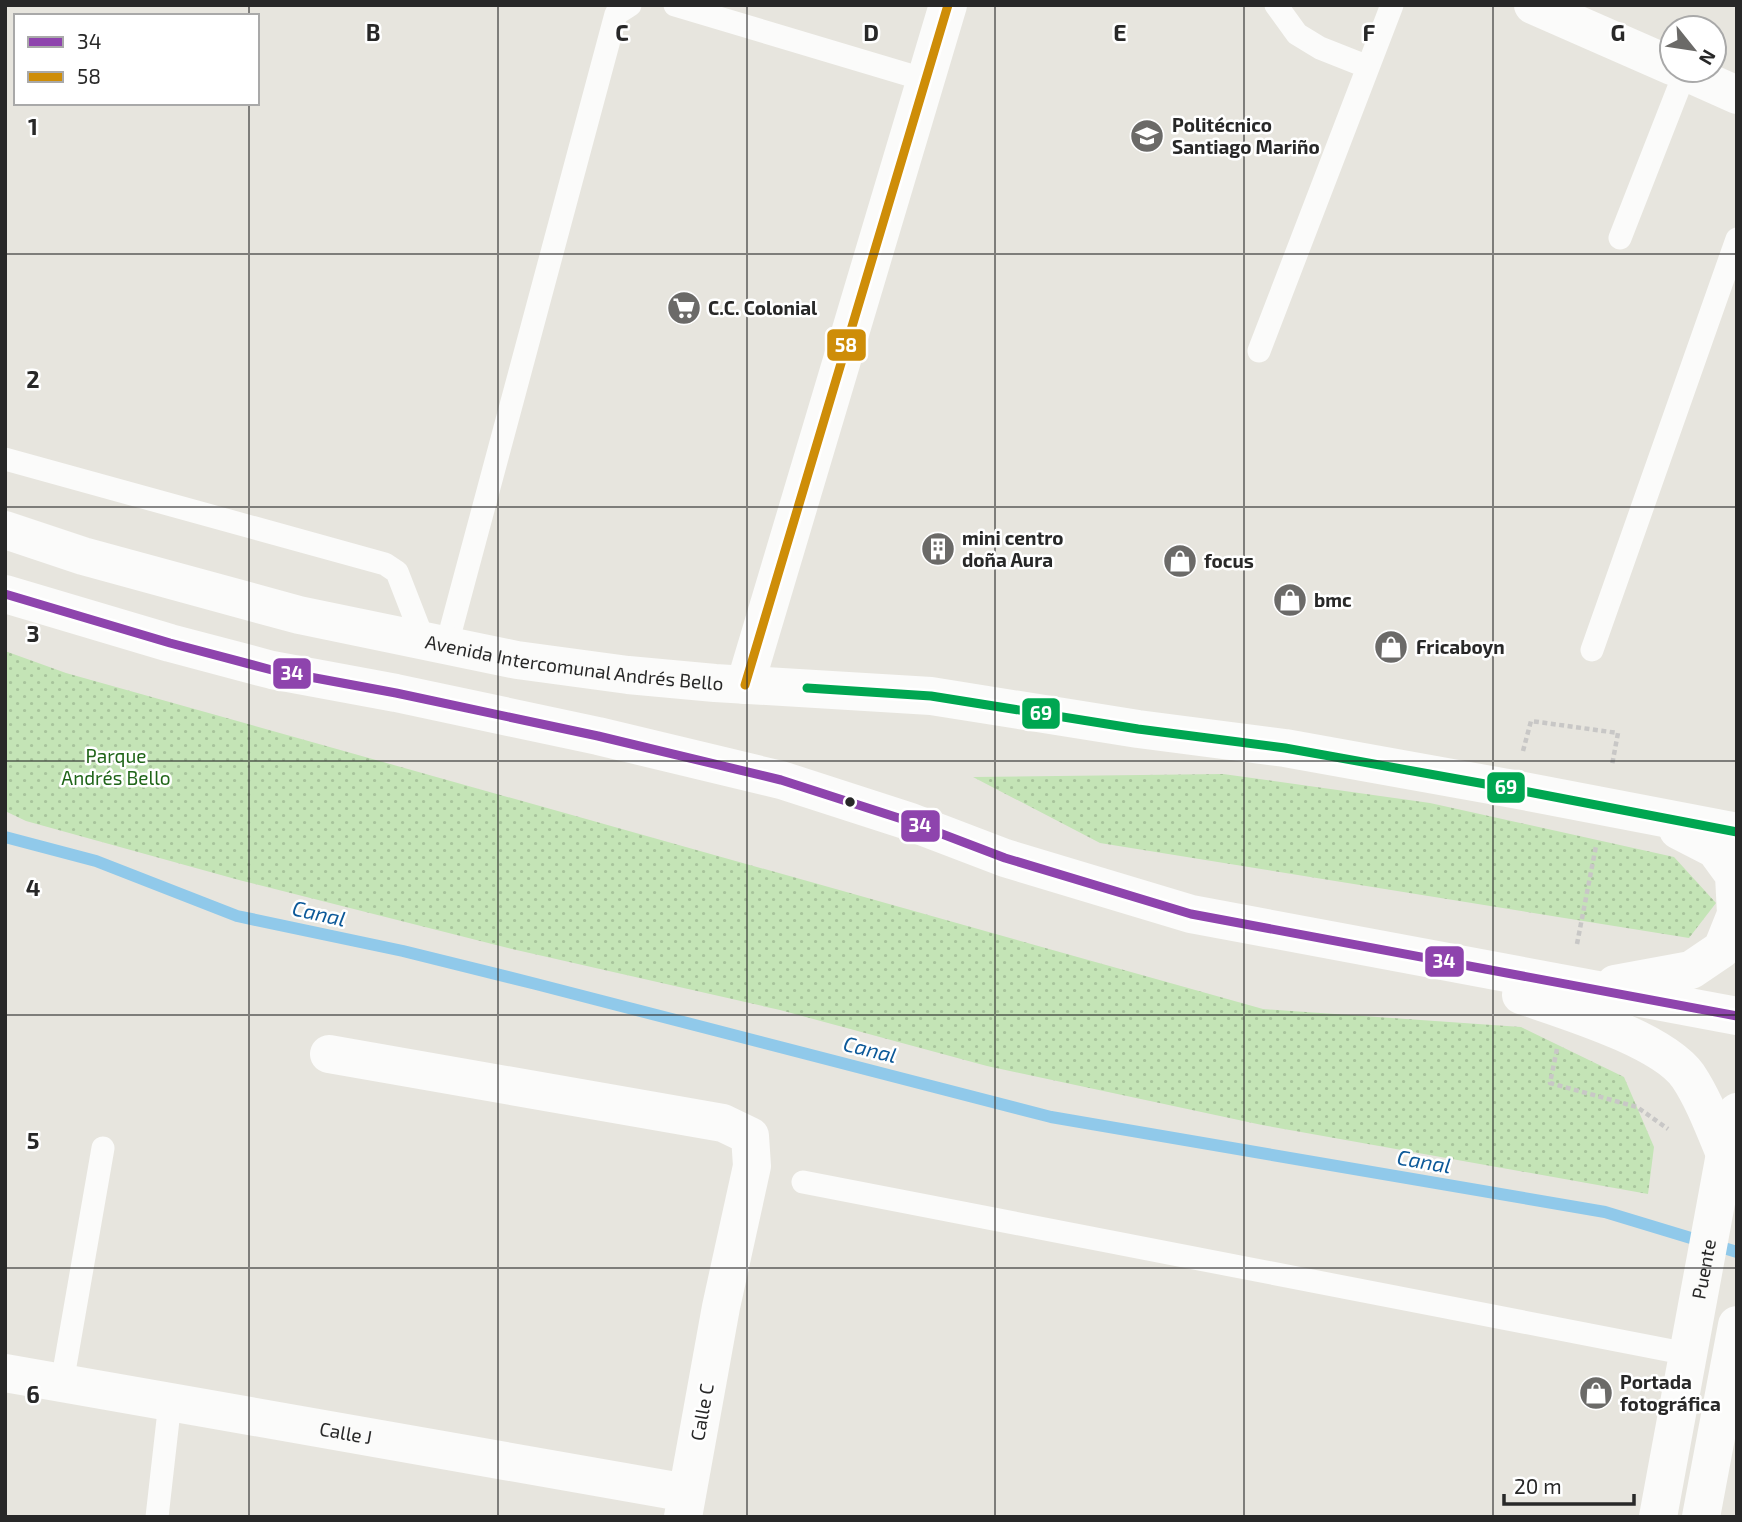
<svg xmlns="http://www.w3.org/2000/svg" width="1742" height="1522" font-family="'Exo 2',sans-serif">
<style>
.grass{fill:url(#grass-dots)}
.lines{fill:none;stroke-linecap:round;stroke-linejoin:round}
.stream{stroke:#90c9ea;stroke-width:12}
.path{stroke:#c8c7c6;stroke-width:4.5;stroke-dasharray:5 3.5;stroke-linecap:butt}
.lane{stroke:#fbfbfa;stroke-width:23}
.street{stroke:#fbfbfa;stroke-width:38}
.secondary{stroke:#fbfbfa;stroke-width:38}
.bus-1-casing{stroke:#fff;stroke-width:14}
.bus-2-casing{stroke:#fff;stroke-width:14}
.bus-3-casing{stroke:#fff;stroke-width:14}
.bus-1{stroke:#8e44ad;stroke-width:9}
.bus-2{stroke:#ce8d08;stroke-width:9}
.bus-3{stroke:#00a651;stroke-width:9}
.grid{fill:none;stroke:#282828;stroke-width:2;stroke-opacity:0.55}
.bus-dot{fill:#282828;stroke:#fff;stroke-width:2.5}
.labels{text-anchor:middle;stroke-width:5;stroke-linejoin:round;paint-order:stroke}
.poi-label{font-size:19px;font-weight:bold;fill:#282828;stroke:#fff;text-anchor:start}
.street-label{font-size:19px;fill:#282828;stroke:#fff}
.park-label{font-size:19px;fill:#206519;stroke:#fff}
.water-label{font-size:21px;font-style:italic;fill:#0c5999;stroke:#fff}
.grid-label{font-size:23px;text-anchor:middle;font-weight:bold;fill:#282828;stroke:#fff;stroke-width:5;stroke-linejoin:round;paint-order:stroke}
.line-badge{stroke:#fff;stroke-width:2.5}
.badge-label{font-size:19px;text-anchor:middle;font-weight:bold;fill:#fff}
</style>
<defs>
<pattern id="grass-dots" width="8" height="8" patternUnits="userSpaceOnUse" patternTransform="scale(1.75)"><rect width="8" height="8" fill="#c4e4b6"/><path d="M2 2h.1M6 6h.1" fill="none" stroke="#a8c49c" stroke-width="1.8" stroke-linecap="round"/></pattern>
</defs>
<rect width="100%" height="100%" fill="#e7e5de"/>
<path class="grass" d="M 5,651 L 66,673 L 1263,1009 L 1521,1027 L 1624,1077 L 1654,1147 L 1648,1194 L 1262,1125 L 987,1066 L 780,1010 L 512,949 L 239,880 L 26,821 L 5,811 Z
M 1223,774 L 1430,803 L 1674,857 L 1716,903 L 1689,938 L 1100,843 L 973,777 Z"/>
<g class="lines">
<path class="stream" d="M 5,837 L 96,861 L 237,916 L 403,951 L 536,984 L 1051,1117 L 1605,1212 L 1737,1252"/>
<path class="path" d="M 1523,751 L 1531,721 L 1618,733 L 1612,765
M 1577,944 L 1596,846
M 1557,1049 L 1550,1083 L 1637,1107 L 1668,1129"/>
<path class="lane" d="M 675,5 L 926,80
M 1276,5 L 1297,34 L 1320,48 L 1368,67
M 1620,238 L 1685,72
M 1259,351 L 1392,5
M 5,459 L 385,564 L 397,572 L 423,639
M 447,644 L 616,14 L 630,5
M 1592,650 L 1737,239
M 803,1182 L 1688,1354
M 62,1383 L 103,1148
M 157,1517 L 170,1402"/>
<g class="street">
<path d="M 1533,5 L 1672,66"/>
<path d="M 1681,70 L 1737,95"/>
<path d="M 745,685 L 948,5"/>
<path d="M 329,1054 L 723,1123 L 750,1136 L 752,1166 L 721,1307 L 683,1517"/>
<path id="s1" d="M 5,1373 L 687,1493"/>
<path id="s2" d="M 1658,1517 L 1725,1154 L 1737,1112"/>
<path d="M 1701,1517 L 1737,1325"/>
</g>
<g class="secondary">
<path id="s3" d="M 5,530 L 83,556 L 299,615 L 517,660 L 628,675 L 715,683 L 931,696 L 1138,729 L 1285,748 L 1513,789 L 1737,832"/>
<path d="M 5,594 L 170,643 L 272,670 L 396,693 L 598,736 L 781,780 L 908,821 L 1005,858 L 1191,914 L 1737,1016"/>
<path d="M 1615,984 L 1691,970 L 1722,949 L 1736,914 L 1734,875 L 1715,849 L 1678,830"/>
<path d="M 1521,995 C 1564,1010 1662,1039 1688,1076 C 1704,1100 1714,1128 1725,1154"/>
</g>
<g class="bus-1-casing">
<path id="bus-1" d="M 5,594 L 170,643 L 272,670 L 396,693 L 598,736 L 781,780 L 908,821 L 1005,858 L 1191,914 L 1737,1016"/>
</g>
<g class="bus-2-casing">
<path id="bus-2" d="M 745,685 L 948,5"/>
</g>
<g class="bus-3-casing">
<path id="bus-3" d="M 807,688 L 931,696 L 1138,729 L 1285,748 L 1513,789 L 1737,832"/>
</g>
<use href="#bus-1" class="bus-1"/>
<use href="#bus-2" class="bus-2"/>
<use href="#bus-3" class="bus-3"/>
</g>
<path class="grid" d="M 249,5 L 249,16M 498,5 L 498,1517M 747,5 L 747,1517M 995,5 L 995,1517M 1244,5 L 1244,1517M 1493,5 L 1493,1517M 249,103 L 249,1517M 5,254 L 1737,254M 5,507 L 1737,507M 5,761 L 1737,761M 5,1015 L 1737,1015M 5,1268 L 1737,1268"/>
<defs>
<g id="university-disc" transform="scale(1.75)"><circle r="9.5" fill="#6b6a68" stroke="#fff"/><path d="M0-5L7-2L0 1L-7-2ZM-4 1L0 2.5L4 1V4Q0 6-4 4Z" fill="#fff"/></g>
<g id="supermarket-disc" transform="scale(1.75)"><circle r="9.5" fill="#6b6a68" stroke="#fff"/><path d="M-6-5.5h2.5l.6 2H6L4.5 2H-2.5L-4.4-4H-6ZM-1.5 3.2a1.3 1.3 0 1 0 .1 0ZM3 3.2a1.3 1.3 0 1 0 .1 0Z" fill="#fff"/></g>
<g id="building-disc" transform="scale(1.75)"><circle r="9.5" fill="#6b6a68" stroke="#fff"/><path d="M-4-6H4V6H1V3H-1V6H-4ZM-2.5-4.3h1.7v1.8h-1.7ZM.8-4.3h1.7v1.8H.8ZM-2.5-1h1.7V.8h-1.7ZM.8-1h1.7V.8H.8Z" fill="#fff"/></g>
<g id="shop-disc" transform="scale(1.75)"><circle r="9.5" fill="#6b6a68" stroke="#fff"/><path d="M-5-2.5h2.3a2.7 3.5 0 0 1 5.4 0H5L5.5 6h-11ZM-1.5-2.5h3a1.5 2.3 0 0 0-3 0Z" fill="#fff"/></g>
</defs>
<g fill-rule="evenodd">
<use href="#university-disc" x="1147" y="136"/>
<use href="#supermarket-disc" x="684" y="308"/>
<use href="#building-disc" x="938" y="549"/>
<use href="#shop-disc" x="1180" y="561"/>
<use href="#shop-disc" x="1290" y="600"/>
<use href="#shop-disc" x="1391" y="647"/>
<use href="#shop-disc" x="1596" y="1393"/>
</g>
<circle class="bus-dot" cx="850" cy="802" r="6"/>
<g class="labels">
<g class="poi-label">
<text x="1172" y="132">Politécnico<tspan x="1172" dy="22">Santiago Mariño</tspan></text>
<text x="708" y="315">C.C. Colonial</text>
<text x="962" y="545">mini centro<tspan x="962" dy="22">doña Aura</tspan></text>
<text x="1204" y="568">focus</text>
<text x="1314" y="607">bmc</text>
<text x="1416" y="654">Fricaboyn</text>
<text x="1620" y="1389">Portada<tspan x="1620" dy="22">fotográfica</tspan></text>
</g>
<g class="street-label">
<text dy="7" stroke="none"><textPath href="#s3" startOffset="586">Avenida Intercomunal Andrés Bello</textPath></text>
<text dy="7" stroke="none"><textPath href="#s2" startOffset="252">Puente</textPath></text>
<text transform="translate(702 1412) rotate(-80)" y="7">Calle C</text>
<text dy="7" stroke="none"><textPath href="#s1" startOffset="346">Calle J</textPath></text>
</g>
<g class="park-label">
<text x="116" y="763">Parque<tspan x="116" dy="22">Andrés Bello</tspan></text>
</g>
<g class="water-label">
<text transform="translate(319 914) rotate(13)" y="7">Canal</text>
<text transform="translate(870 1050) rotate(14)" y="7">Canal</text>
<text transform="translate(1424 1162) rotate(10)" y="7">Canal</text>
</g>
</g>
<g class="grid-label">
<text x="373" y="41">B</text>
<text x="622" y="41">C</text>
<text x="871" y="41">D</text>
<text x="1120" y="41">E</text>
<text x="1369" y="41">F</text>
<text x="1618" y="41">G</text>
<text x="33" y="135">1</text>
<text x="33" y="388">2</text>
<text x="33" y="642">3</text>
<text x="33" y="896">4</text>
<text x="33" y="1149">5</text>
<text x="33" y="1403">6</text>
</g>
<g class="line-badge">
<rect x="826" y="328" width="41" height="34" rx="7" fill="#ce8d08"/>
<rect x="272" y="657" width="40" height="33" rx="7" fill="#8e44ad"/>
<rect x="1021" y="697" width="40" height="33" rx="7" fill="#00a651"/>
<rect x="1486" y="771" width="40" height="33" rx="7" fill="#00a651"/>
<rect x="900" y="809" width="41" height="34" rx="7" fill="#8e44ad"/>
<rect x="1424" y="945" width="41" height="33" rx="7" fill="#8e44ad"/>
</g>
<g class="badge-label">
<text x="846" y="352">58</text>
<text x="292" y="680">34</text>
<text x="1041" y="720">69</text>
<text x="1506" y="794">69</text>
<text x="920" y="832">34</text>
<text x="1444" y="968">34</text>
</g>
<rect width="1742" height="1522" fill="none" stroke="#282828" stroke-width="14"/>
<rect x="14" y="14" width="245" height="91" fill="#ffffff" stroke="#a9a9a9" stroke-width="2"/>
<rect x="28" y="37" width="35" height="10" fill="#8e44ad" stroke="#a9a9a9" stroke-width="2"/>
<text x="77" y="49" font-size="21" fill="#282828">34</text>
<rect x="28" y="72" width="35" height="10" fill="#ce8d08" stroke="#a9a9a9" stroke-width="2"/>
<text x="77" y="84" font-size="21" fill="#282828">58</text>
<g transform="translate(1693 49) rotate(120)"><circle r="33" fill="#ffffff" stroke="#a9a9a9" stroke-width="2"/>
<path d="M0-5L12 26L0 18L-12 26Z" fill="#6b6a68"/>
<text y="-10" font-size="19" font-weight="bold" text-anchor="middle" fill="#282828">N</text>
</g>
<path d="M1504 1494v10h130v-10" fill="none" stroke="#282828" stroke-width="3.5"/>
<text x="1514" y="1494" font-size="21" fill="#282828" stroke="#ffffff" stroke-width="5" paint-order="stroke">20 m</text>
</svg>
